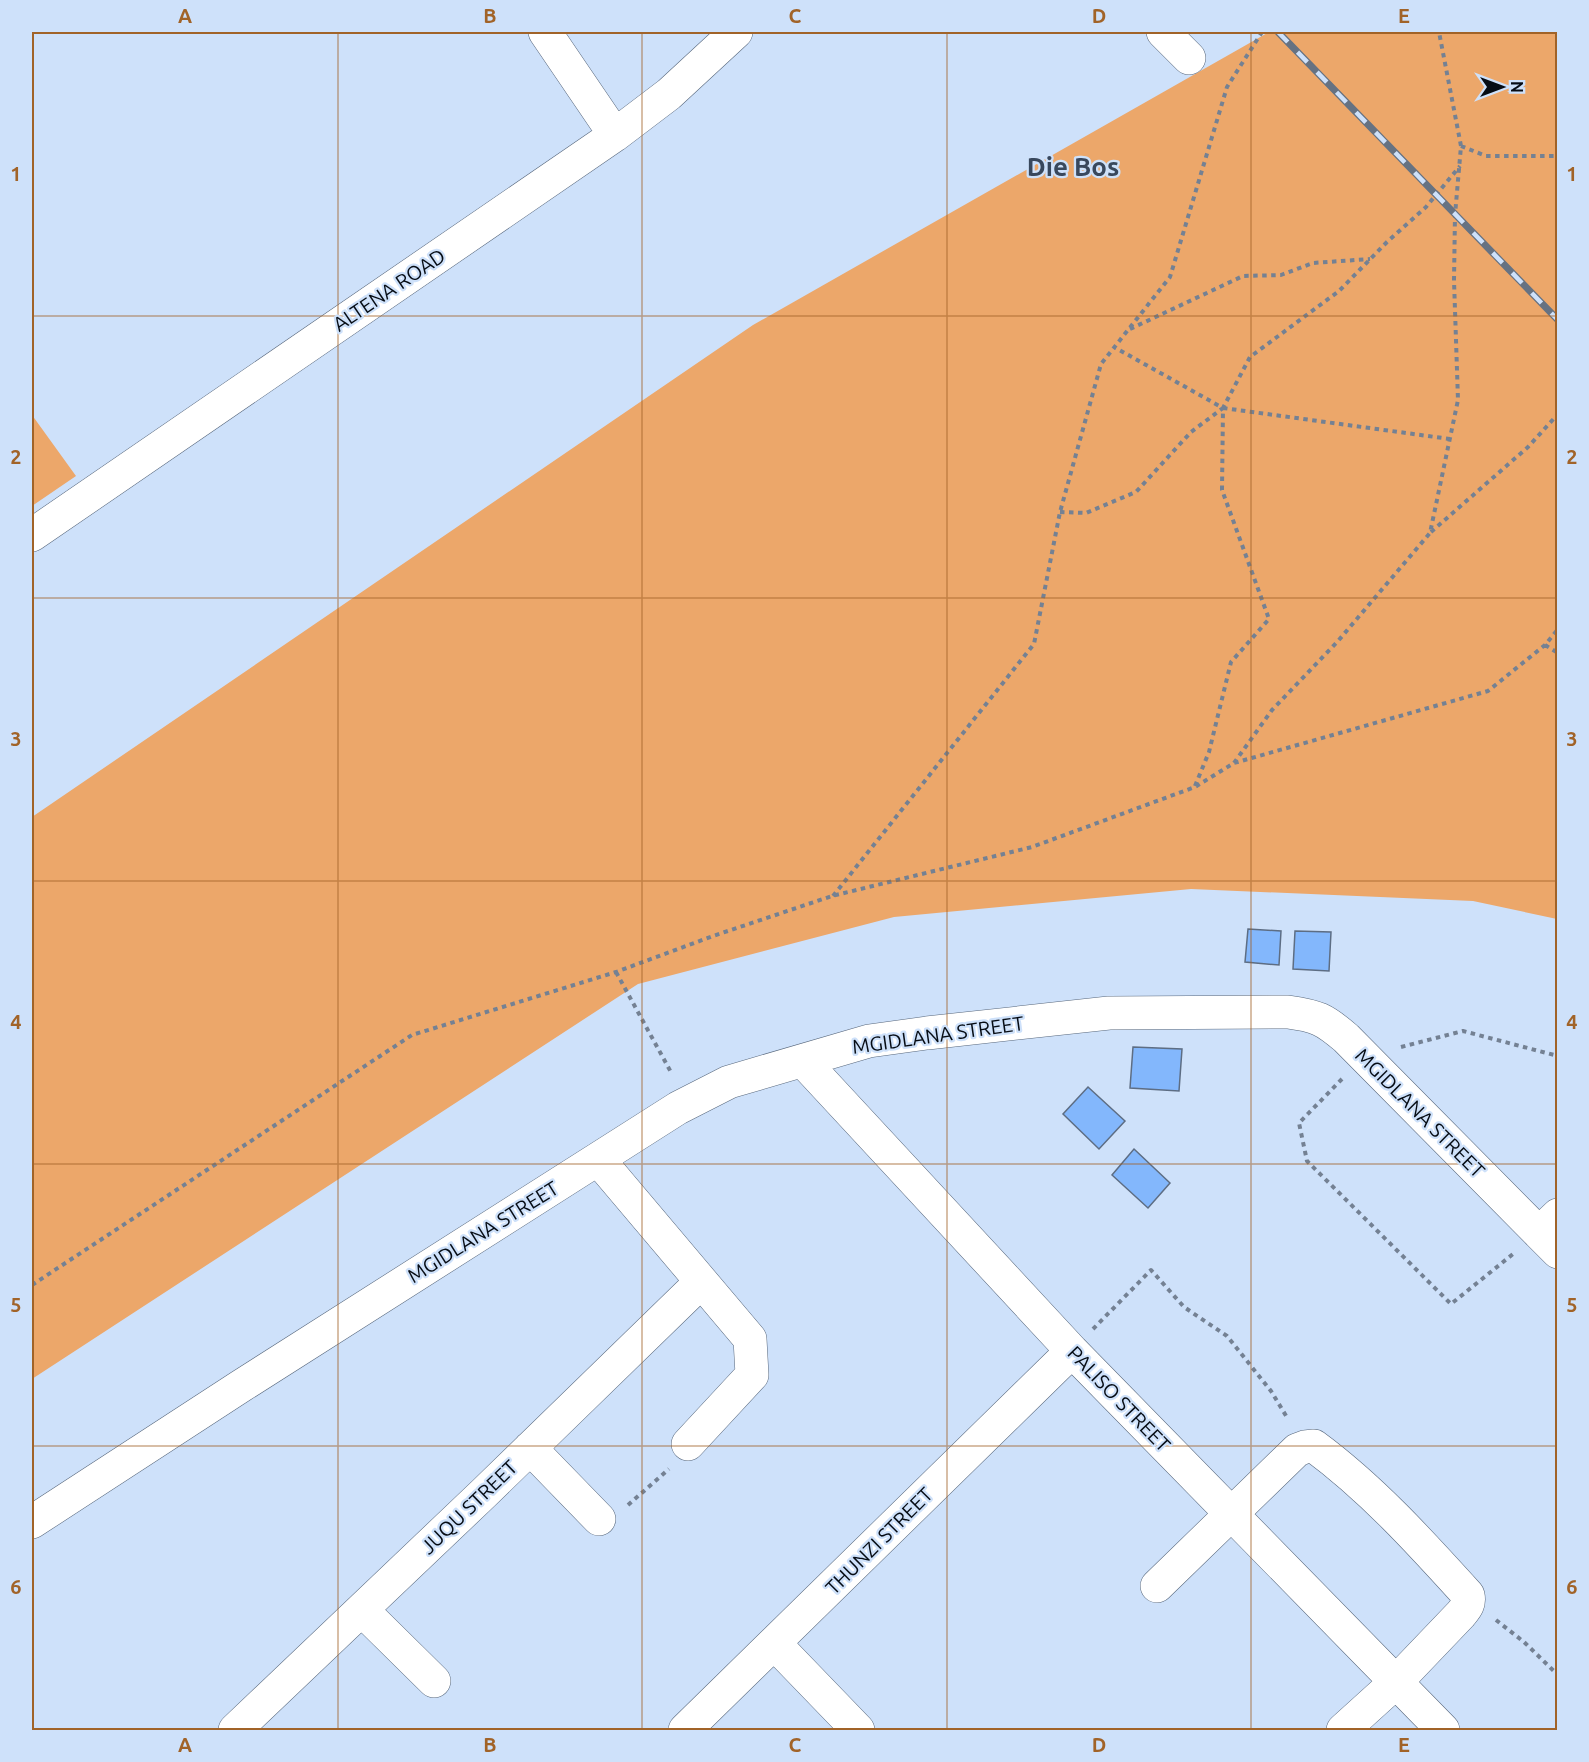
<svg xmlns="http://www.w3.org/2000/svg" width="1589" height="1762" font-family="Ubuntu,sans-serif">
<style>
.green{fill:#eca76a}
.building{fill:#83b7fc;stroke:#5d6d83;stroke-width:1.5}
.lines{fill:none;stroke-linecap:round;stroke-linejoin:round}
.minor-casing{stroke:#57677c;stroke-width:34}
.path{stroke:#748193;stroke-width:4;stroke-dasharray:4.5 4.5;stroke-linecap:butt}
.minor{stroke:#fff;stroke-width:33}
.rail-casing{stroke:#667282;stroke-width:7}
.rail{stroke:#cee1fa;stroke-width:4.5;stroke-dasharray:14;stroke-linecap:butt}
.grid{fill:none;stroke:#a16328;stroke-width:1.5;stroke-opacity:0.55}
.labels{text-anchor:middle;stroke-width:4.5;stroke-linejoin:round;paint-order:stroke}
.street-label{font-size:20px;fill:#060c14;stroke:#cee1fa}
.district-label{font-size:26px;font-weight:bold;fill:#39485d;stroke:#cee1fa}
.neatline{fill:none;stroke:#a16328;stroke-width:2}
.grid-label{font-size:20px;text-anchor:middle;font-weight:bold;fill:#a16328}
</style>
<rect width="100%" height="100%" fill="#cee1fa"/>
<path class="green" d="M 1269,32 L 1557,32 L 1557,919 L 1473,901 L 1191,889 L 894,917 L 638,984 L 32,1379 L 32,817 L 753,325 Z
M 32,415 L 76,476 L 32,506 Z"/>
<path class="building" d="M 1248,929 L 1281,931 L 1279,965 L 1245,962 Z
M 1295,931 L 1331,932 L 1329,971 L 1293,969 Z
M 1133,1047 L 1182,1049 L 1179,1091 L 1130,1088 Z
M 1088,1087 L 1125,1121 L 1099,1149 L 1063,1114 Z
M 1134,1149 L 1170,1183 L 1148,1208 L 1112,1175 Z"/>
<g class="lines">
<g class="minor-casing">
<path id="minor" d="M 545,32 L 615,135
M 1163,32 L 1189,58
M 32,535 L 615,135 L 669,94 L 736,32
M 803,1061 L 1072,1351 L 1443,1730
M 598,1159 L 750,1339 L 752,1375 L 688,1444
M 1539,1233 L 1558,1252
M 530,1448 L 599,1519
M 32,1522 L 241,1386 L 678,1108 L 729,1082 L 869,1041 L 927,1033 L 1109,1013 L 1288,1012 C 1317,1016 1324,1019 1346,1038 L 1539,1233 L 1558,1215
M 1157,1586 L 1297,1450 L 1305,1447 L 1314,1446 C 1371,1488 1420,1542 1468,1595 C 1470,1604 1466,1608 1461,1614 L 1396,1682 L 1343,1730
M 362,1610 L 434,1681
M 775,1644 L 858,1730
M 235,1730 L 484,1493 L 701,1282
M 685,1730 L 1072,1351"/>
</g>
<path class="path" d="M 1461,146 L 1486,156 L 1558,156
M 1130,329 L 1243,276 L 1281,275 L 1313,263 L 1370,259
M 1223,408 L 1450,439
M 1060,512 L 1086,513 L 1136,492 L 1191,432 L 1223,408 L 1114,347
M 1431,532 L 1528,447 L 1558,414
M 1545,645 L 1558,653
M 1234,763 L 1272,710 L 1338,641 L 1430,533 L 1458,400 L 1454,280 L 1455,215 L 1461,146 L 1439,32
M 1195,786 L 1209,752 L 1231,662 L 1269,619 L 1222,490 L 1223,408 L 1250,357 L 1339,291 L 1387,242 L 1426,207 L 1460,166
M 833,896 L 1034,644 L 1060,512 L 1101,364 L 1170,277 L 1227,87 L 1262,32
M 616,972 L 672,1074
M 1401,1047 L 1463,1031 L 1558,1056
M 1342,1079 L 1299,1123 L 1307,1161 L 1451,1304 L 1513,1254
M 32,1285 L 412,1035 L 616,972 L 713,936 L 832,896 L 1032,847 L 1195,787 L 1234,763 L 1488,691 L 1545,645 L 1558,629
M 1093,1329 L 1151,1270 L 1184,1307 L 1227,1336 L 1271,1391 L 1288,1419
M 628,1505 L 669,1469
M 1496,1620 L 1524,1642 L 1558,1675"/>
<use href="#minor" class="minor"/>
<g class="rail-casing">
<path id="rail" d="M 1278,32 L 1558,320"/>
</g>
<use href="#rail" class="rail"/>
</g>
<path class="grid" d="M 338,32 L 338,1730M 642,32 L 642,1730M 947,32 L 947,1730M 1251,32 L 1251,1730M 32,316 L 1558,316M 32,598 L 1558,598M 32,881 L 1558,881M 32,1164 L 1558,1164M 32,1446 L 1558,1446"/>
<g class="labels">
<g class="street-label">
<text transform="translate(389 290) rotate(-34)" y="7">ALTENA ROAD</text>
<text transform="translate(938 1035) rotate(-8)" y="7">MGIDLANA STREET</text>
<text transform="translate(1420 1113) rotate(45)" y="7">MGIDLANA STREET</text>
<text transform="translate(483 1232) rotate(-32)" y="7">MGIDLANA STREET</text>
<text transform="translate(1119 1399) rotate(46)" y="7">PALISO STREET</text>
<text transform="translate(469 1507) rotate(-44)" y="7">JUQU STREET</text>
<text transform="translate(879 1541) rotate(-45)" y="7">THUNZI STREET</text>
</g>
<g class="district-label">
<text x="1073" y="176">Die Bos</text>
</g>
</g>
<rect width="1589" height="1762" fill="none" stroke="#cee1fa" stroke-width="66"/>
<g transform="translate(1502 87) rotate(90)" stroke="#cee1fa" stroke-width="4.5" paint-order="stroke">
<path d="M0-4.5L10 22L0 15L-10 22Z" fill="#060c14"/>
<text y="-9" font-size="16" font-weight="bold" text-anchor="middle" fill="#060c14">N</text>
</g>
<rect x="33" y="33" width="1523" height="1696" class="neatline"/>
<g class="grid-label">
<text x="185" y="23">A</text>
<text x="490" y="23">B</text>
<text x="795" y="23">C</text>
<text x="1099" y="23">D</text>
<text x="1404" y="23">E</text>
<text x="16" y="181">1</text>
<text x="1572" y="181">1</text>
<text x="16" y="464">2</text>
<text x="1572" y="464">2</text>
<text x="16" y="746">3</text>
<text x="1572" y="746">3</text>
<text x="16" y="1029">4</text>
<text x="1572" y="1029">4</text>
<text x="16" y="1312">5</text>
<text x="1572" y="1312">5</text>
<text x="16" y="1594">6</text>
<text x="1572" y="1594">6</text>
<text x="185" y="1752">A</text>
<text x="490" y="1752">B</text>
<text x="795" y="1752">C</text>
<text x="1099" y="1752">D</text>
<text x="1404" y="1752">E</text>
</g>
</svg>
